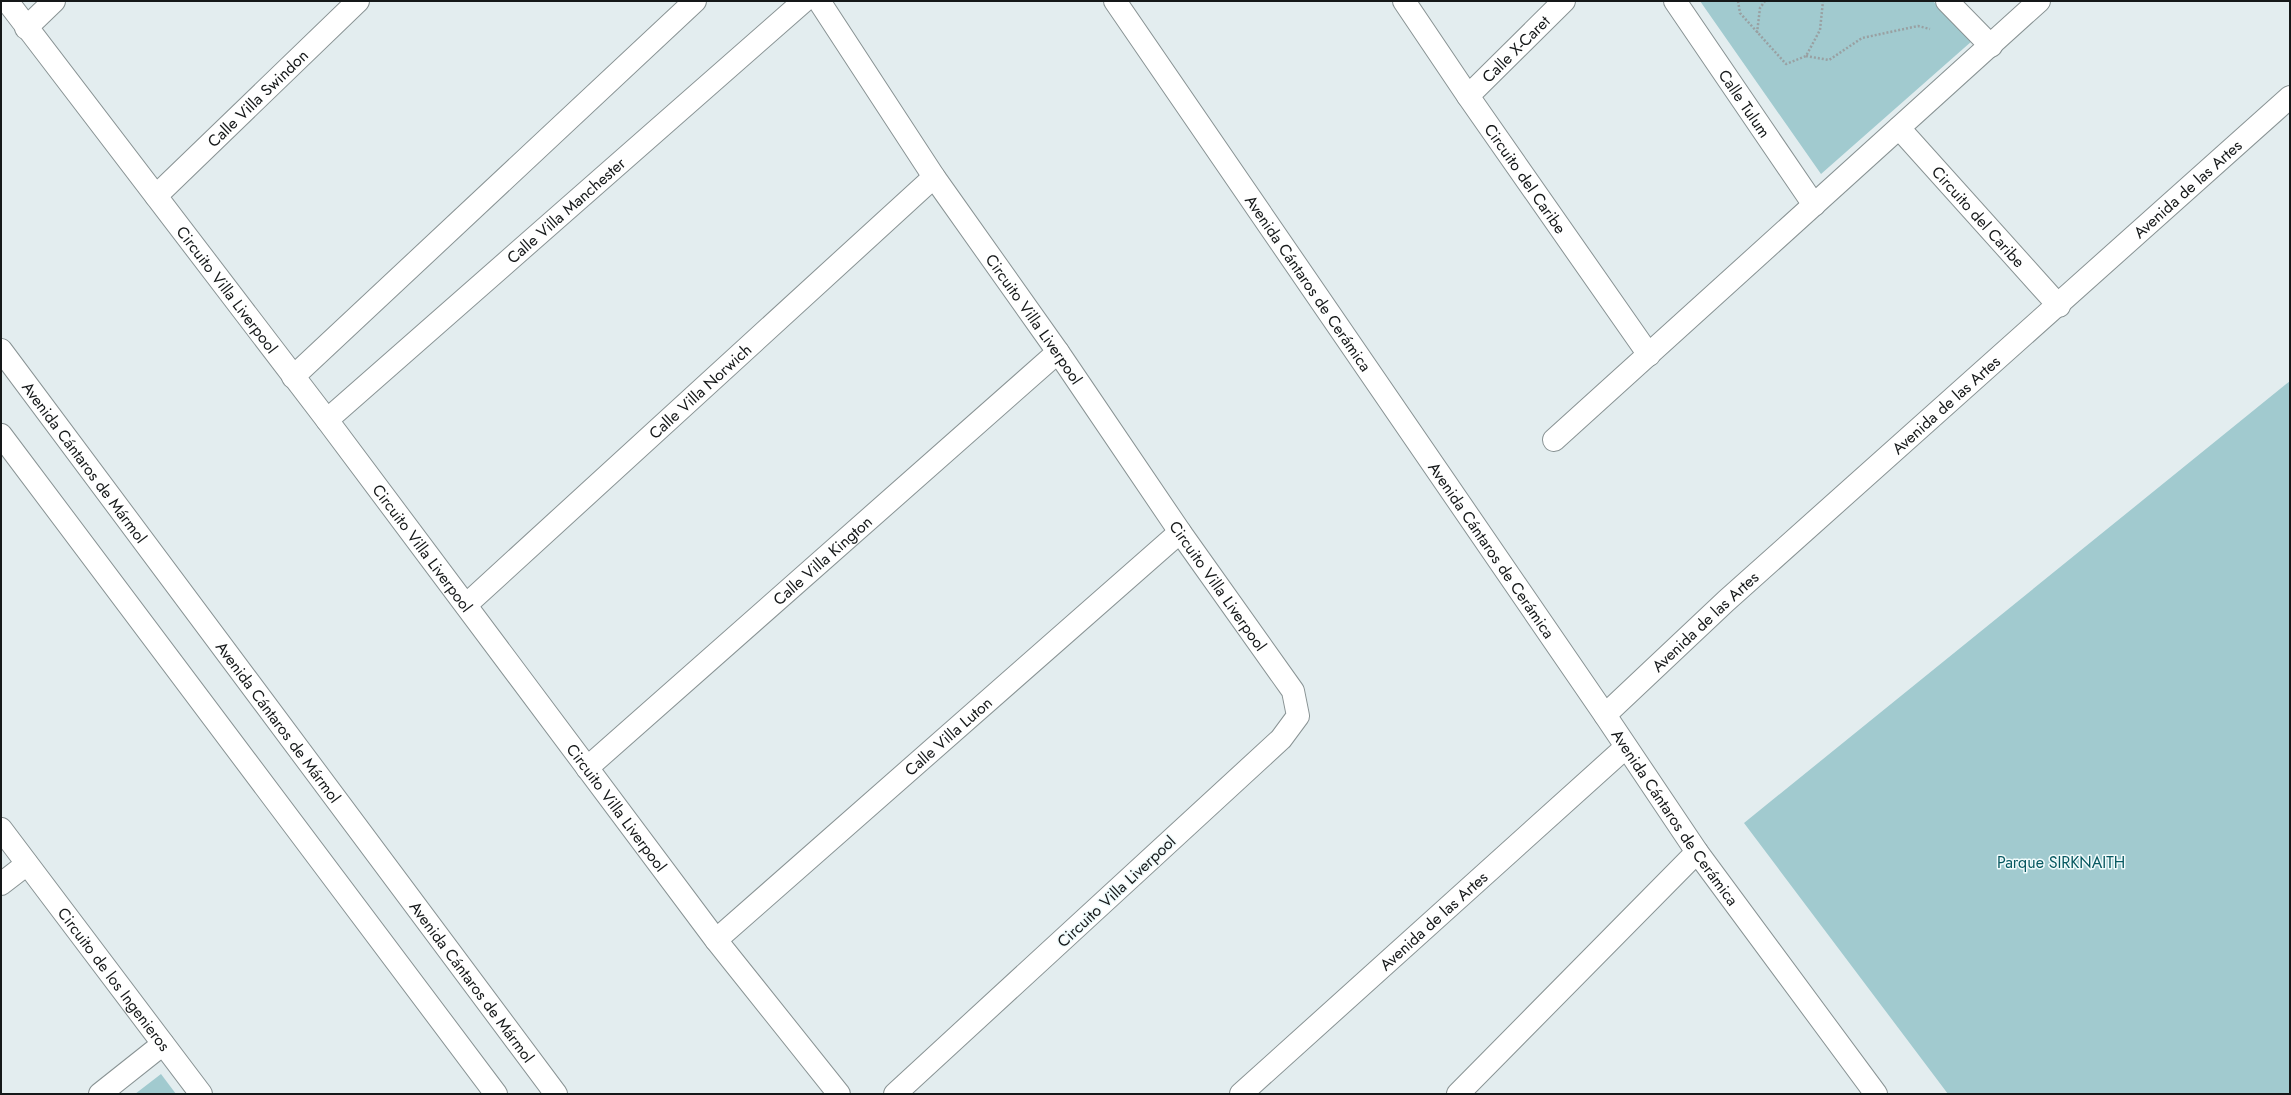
<svg xmlns="http://www.w3.org/2000/svg" width="2291" height="1095" font-family="Jost,sans-serif">
<style>
.green{fill:#a1cacf}
.lines{fill:none;stroke-linecap:round;stroke-linejoin:round}
.street-casing{stroke:#899394;stroke-width:24}
.secondary-casing{stroke:#899394;stroke-width:24}
.path{stroke:#99a0a2;stroke-width:2.5;stroke-dasharray:2 2;stroke-linecap:butt}
.street{stroke:#fff;stroke-width:22}
.secondary{stroke:#fff;stroke-width:22}
.labels{text-anchor:middle;stroke-width:3;stroke-linejoin:round;paint-order:stroke}
.street-label{font-size:16px;fill:#151819;stroke:#f0fbfc}
.park-label{font-size:16px;fill:#075860;stroke:#f0fbfc}
</style>
<rect width="100%" height="100%" fill="#e3edef"/>
<path class="green" d="M 1700,1 L 1933,1 L 1972,41 L 1821,174 Z
M 2290,381 L 2290,1094 L 1948,1094 L 1744,823 Z
M 161,1074 L 176,1094 L 135,1094 Z"/>
<g class="lines">
<g class="street-casing">
<g id="street">
<path id="s1" d="M 7,1 L 327,420 L 716,940 L 839,1094"/>
<path id="s2" d="M 819,1 L 934,177 L 1058,352 L 1180,532 L 1293,691 L 1298,716 L 1281,739 L 895,1094"/>
<path id="s3" d="M 1404,1 L 1468,96 L 1649,355"/>
<path id="s4" d="M 1675,1 L 1814,205"/>
<path d="M 1947,1 L 1991,46"/>
<path d="M 26,28 L 54,1"/>
<path id="s5" d="M 1468,96 L 1564,1"/>
<path id="s6" d="M 1899,128 L 2059,306"/>
<path id="s7" d="M 156,196 L 358,1"/>
<path d="M 293,377 L 695,1"/>
<path id="s8" d="M 327,420 L 804,1"/>
<path d="M 1554,440 L 2039,1"/>
<path id="s9" d="M 466,605 L 934,177"/>
<path id="s10" d="M 587,768 L 1058,352"/>
<path id="s11" d="M 1,829 L 201,1094"/>
<path d="M 1,884 L 27,864"/>
<path id="s12" d="M 716,940 L 1180,532"/>
<path d="M 100,1094 L 163,1044"/>
</g>
</g>
<g class="secondary-casing">
<g id="secondary">
<path id="s13" d="M 1115,1 L 1605,715 L 1697,852 L 1876,1094"/>
<path id="s14" d="M 1,350 L 556,1094"/>
<path d="M 1,435 L 496,1094"/>
<path id="s15" d="M 1605,715 L 1726,601 L 2290,97"/>
<path id="s16" d="M 1241,1094 L 1626,747"/>
<path d="M 1458,1094 L 1697,852"/>
</g>
</g>
<path class="path" d="M 1738,1 L 1740,13 L 1786,64 L 1806,56 L 1820,30 L 1823,1
M 1757,33 L 1760,8 L 1765,1
M 1806,56 L 1829,60 L 1862,38 L 1918,26 L 1930,29"/>
<use href="#street" class="street"/>
<use href="#secondary" class="secondary"/>
</g>
<g class="labels">
<g class="street-label">
<text dy="6" stroke="none"><textPath href="#s5" startOffset="67">Calle X-Caret</textPath></text>
<text dy="6" stroke="none"><textPath href="#s7" startOffset="141">Calle Villa Swindon</textPath></text>
<text dy="6" stroke="none"><textPath href="#s4" startOffset="124">Calle Tulum</textPath></text>
<text dy="6" stroke="none"><textPath href="#s3" startOffset="215">Circuito del Caribe</textPath></text>
<text dy="6" stroke="none"><textPath href="#s15" startOffset="785">Avenida de las Artes</textPath></text>
<text dy="6" stroke="none"><textPath href="#s8" startOffset="318">Calle Villa Manchester</textPath></text>
<text dy="6" stroke="none"><textPath href="#s6" startOffset="119">Circuito del Caribe</textPath></text>
<text dy="6" stroke="none"><textPath href="#s13" startOffset="342">Avenida Cántaros de Cerámica</textPath></text>
<text dy="6" stroke="none"><textPath href="#s1" startOffset="363">Circuito Villa Liverpool</textPath></text>
<text dy="6" stroke="none"><textPath href="#s2" startOffset="384">Circuito Villa Liverpool</textPath></text>
<text dy="6" stroke="none"><textPath href="#s9" startOffset="317">Calle Villa Norwich</textPath></text>
<text dy="6" stroke="none"><textPath href="#s15" startOffset="461">Avenida de las Artes</textPath></text>
<text dy="6" stroke="none"><textPath href="#s14" startOffset="140">Avenida Cántaros de Mármol</textPath></text>
<text dy="6" stroke="none"><textPath href="#s1" startOffset="687">Circuito Villa Liverpool</textPath></text>
<text dy="6" stroke="none"><textPath href="#s13" startOffset="666">Avenida Cántaros de Cerámica</textPath></text>
<text dy="6" stroke="none"><textPath href="#s10" startOffset="314">Calle Villa Kington</textPath></text>
<text dy="6" stroke="none"><textPath href="#s2" startOffset="708">Circuito Villa Liverpool</textPath></text>
<text dy="6" stroke="none"><textPath href="#s15" startOffset="137">Avenida de las Artes</textPath></text>
<text dy="6" stroke="none"><textPath href="#s14" startOffset="464">Avenida Cántaros de Mármol</textPath></text>
<text dy="6" stroke="none"><textPath href="#s12" startOffset="309">Calle Villa Luton</textPath></text>
<text dy="6" stroke="none"><textPath href="#s1" startOffset="1011">Circuito Villa Liverpool</textPath></text>
<text dy="6" stroke="none"><textPath href="#s13" startOffset="990">Avenida Cántaros de Cerámica</textPath></text>
<text transform="translate(1116 891) rotate(-43)" y="6">Circuito Villa Liverpool</text>
<text dy="6" stroke="none"><textPath href="#s16" startOffset="259">Avenida de las Artes</textPath></text>
<text dy="6" stroke="none"><textPath href="#s11" startOffset="188">Circuito de los Ingenieros</textPath></text>
<text dy="6" stroke="none"><textPath href="#s14" startOffset="788">Avenida Cántaros de Mármol</textPath></text>
</g>
<g class="park-label">
<text x="2061" y="868">Parque SIRKNAITH</text>
</g>
</g>
<rect width="2291" height="1095" fill="none" stroke="#151819" stroke-width="4"/>
</svg>
